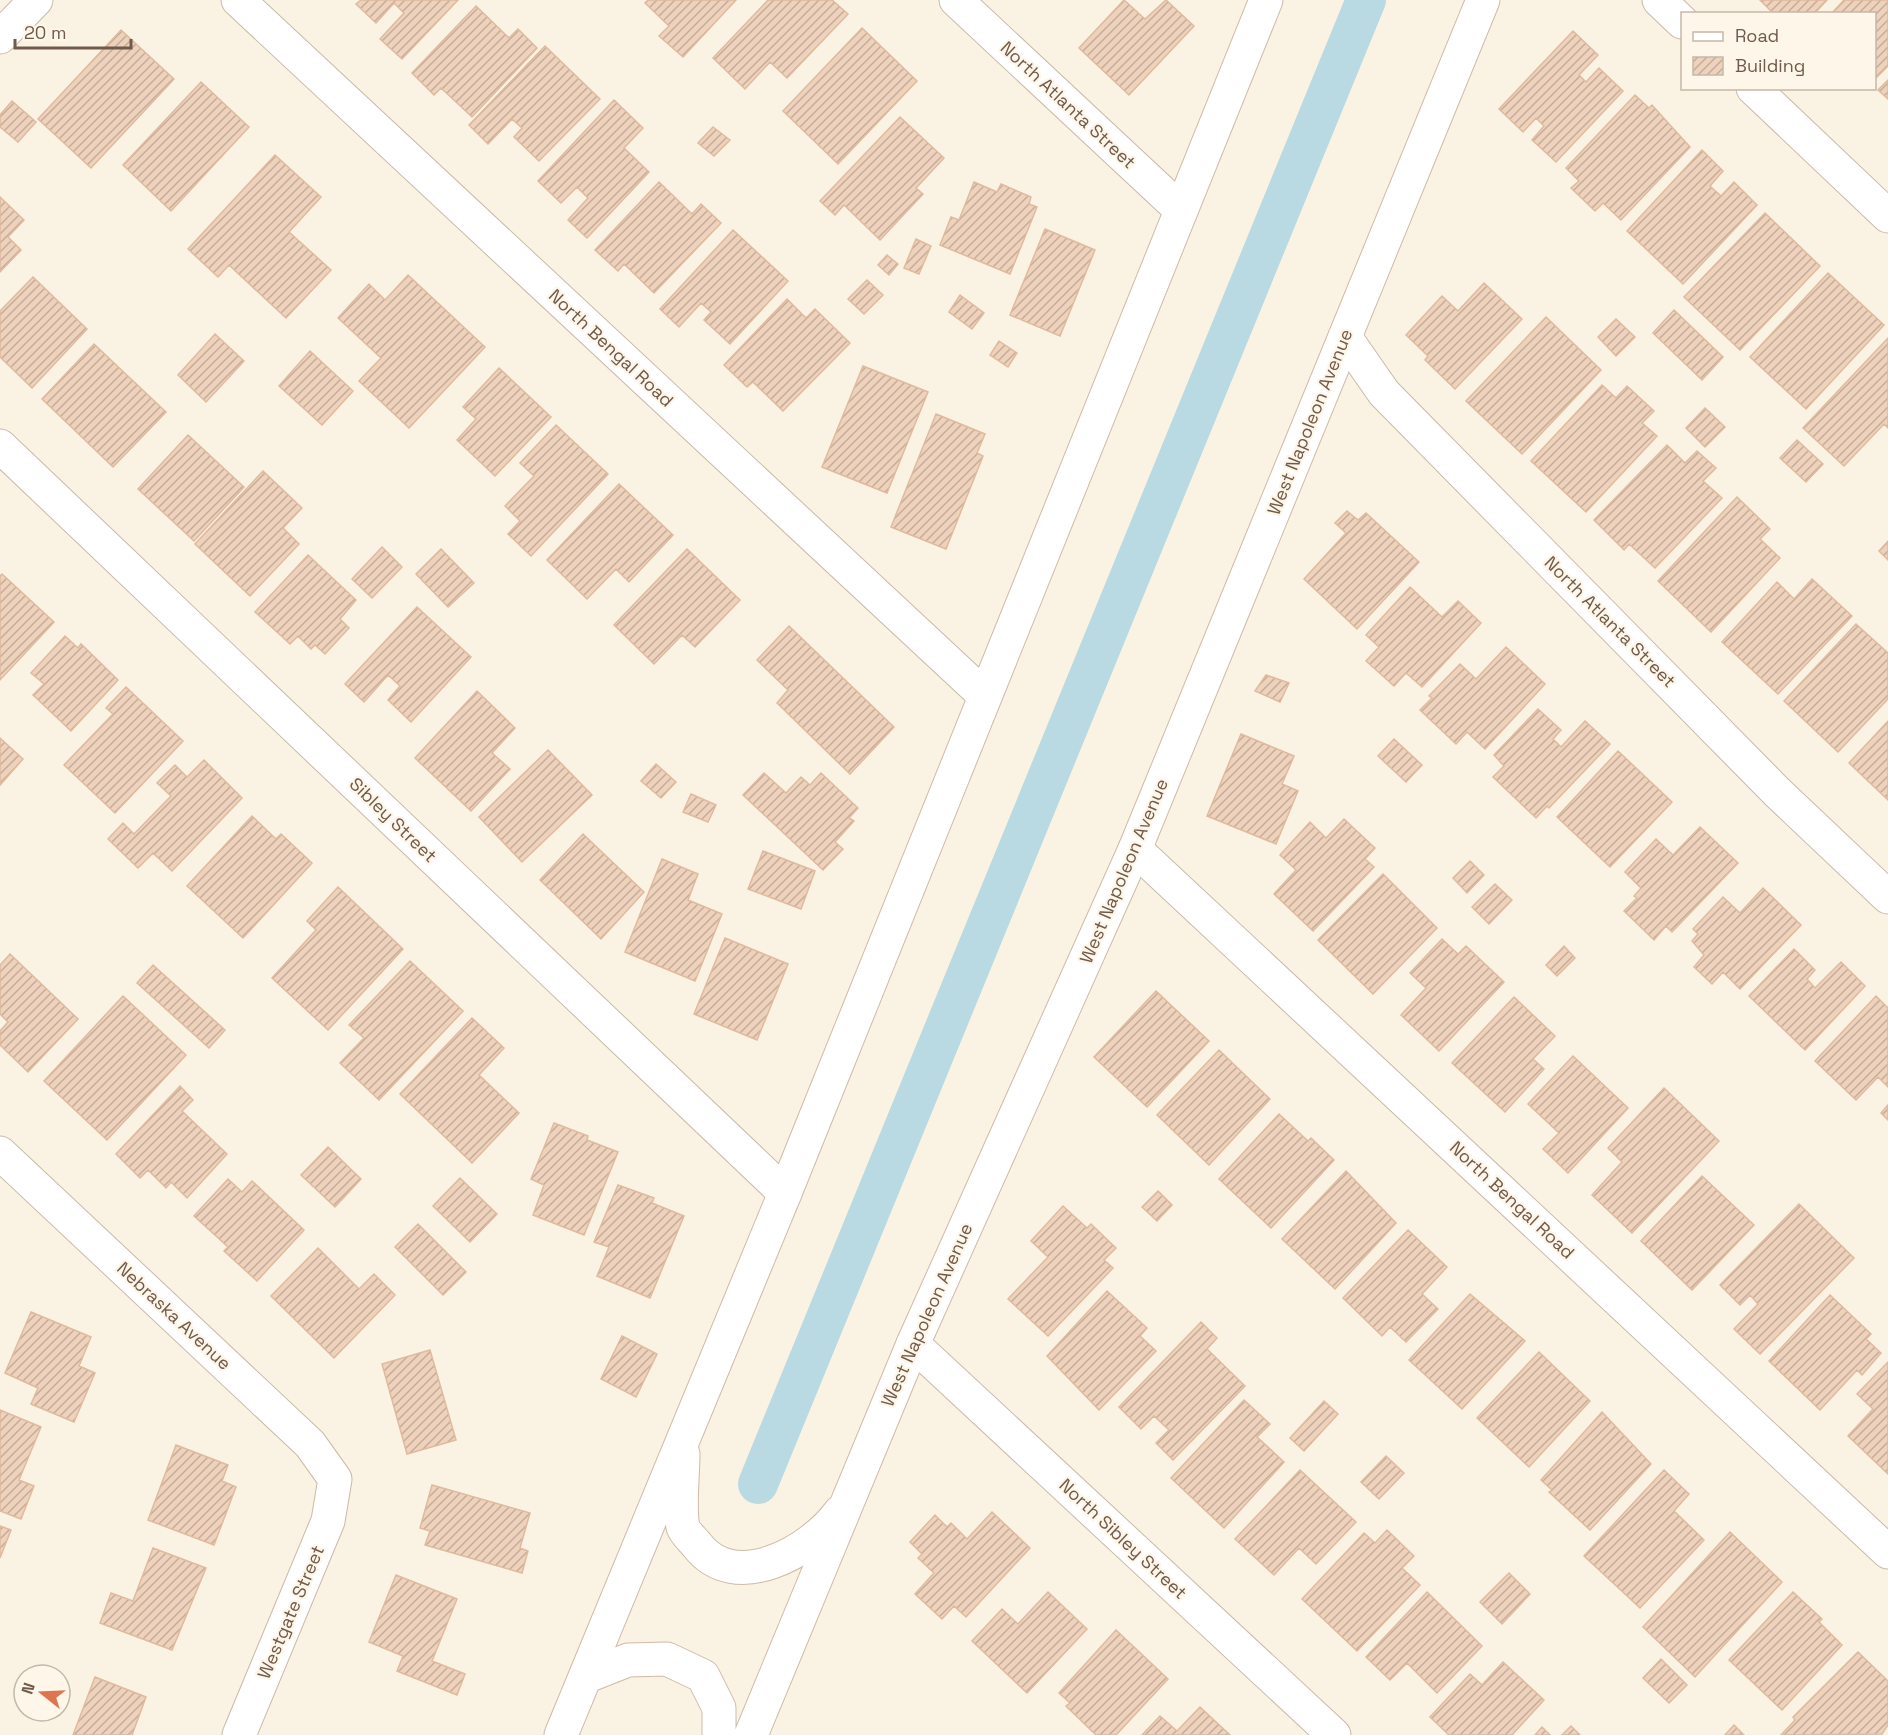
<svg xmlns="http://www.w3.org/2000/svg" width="1888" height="1735" font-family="'Space Grotesk',sans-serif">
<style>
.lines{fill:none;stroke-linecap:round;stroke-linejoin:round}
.canal{stroke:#b9dae2;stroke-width:40}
.building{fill:url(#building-hatch);stroke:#e0ba9d;stroke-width:1.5}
.street-casing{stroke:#cabaaa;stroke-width:35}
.secondary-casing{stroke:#cebba8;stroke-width:35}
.street{stroke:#fff;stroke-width:33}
.secondary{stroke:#fff;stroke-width:33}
.labels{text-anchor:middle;stroke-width:4.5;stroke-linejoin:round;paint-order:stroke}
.street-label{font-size:18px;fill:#705a4b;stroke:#fef6e8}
</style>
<defs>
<pattern id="building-hatch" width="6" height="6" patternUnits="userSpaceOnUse" patternTransform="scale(1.5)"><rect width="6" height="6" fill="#eed2bc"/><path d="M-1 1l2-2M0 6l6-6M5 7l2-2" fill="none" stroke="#c5ad9b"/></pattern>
</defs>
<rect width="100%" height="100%" fill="#faf2e3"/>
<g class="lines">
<path class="canal" d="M 758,1484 L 1366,0"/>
</g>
<path class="building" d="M 361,0 L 458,0 L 402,59 L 380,39 L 404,13 L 394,3 L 376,23 L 356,4 Z
M 648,0 L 736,0 L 683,57 L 659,36 L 669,26 L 645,3 Z
M 768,0 L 832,0 L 848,14 L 787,78 L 770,62 L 745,89 L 713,58 Z
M 1124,0 L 1145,19 L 1166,0 L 1194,26 L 1129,95 L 1079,48 Z
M 1760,0 L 1827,0 L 1814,14 L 1774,14 Z
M 1844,0 L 1888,0 L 1888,66 L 1874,80 L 1874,14 L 1831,14 Z
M 476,6 L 509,38 L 518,29 L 537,48 L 472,117 L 441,88 L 434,95 L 412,73 Z
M 862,28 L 917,81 L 838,164 L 783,111 Z
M 121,30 L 174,79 L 91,168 L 38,119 Z
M 1573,31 L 1598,55 L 1579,75 L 1586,82 L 1599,68 L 1623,91 L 1556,162 L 1532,140 L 1544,126 L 1536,118 L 1523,132 L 1499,109 Z
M 545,46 L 600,99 L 539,161 L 514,137 L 522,128 L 512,119 L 488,144 L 469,125 Z
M 1888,80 L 1888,99 L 1878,90 Z
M 201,82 L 249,127 L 171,211 L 123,165 Z
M 1635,95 L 1649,108 L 1652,105 L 1690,147 L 1621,220 L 1603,203 L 1595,211 L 1571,188 L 1579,181 L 1566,168 Z
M 614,100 L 643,128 L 624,148 L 649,172 L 587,238 L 568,220 L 588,198 L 577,187 L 561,203 L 538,181 Z
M 12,101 L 36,122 L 18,142 L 0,127 L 0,115 Z
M 900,117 L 944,158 L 916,188 L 923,194 L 880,240 L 844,205 L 835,215 L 820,201 Z
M 713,127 L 730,140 L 714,156 L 698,143 Z
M 1702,150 L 1723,171 L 1710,186 L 1721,196 L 1734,182 L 1757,205 L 1683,284 L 1627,231 Z
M 275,155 L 321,197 L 289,232 L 331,270 L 286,318 L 229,265 L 218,277 L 188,249 Z
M 659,182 L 692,214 L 701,204 L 721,223 L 654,293 L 624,264 L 618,271 L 595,250 Z
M 974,182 L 997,192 L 1001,184 L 1031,197 L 1029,204 L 1037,207 L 1010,274 L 940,245 L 951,217 L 959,220 Z
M 0,197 L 24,220 L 8,237 L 21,250 L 0,272 Z
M 1765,213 L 1820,266 L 1740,350 L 1684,297 Z
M 1045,229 L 1095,250 L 1060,336 L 1010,315 Z
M 733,230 L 788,281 L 730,344 L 704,320 L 711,312 L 701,303 L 679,327 L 660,309 Z
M 916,239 L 931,246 L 919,274 L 904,268 Z
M 887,255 L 898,264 L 889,275 L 878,265 Z
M 1828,273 L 1884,325 L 1806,409 L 1750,357 Z
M 408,275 L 485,347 L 409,428 L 359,381 L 381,358 L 338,318 L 369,284 L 385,300 Z
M 33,277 L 87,329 L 32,388 L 0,357 L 0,311 Z
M 867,280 L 883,295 L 864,314 L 848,299 Z
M 1484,283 L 1522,319 L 1455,389 L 1425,360 L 1428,356 L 1406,335 L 1442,296 L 1458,311 Z
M 960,295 L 984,313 L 972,329 L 949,312 Z
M 787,299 L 806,318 L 815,309 L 850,343 L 783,411 L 753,382 L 747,387 L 724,365 Z
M 1674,310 L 1723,357 L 1702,380 L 1653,333 Z
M 1546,317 L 1601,370 L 1522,454 L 1466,401 Z
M 1616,319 L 1635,337 L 1616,356 L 1598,337 Z
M 215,334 L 244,361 L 206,402 L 178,375 Z
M 1888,338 L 1888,428 L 1884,424 L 1844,466 L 1803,428 Z
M 999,341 L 1017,353 L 1008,367 L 990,355 Z
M 94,344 L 166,412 L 113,467 L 42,399 Z
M 310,351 L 353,391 L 322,425 L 279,386 Z
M 863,366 L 928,392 L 887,493 L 822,467 Z
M 499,368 L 551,417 L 495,476 L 457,440 L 476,419 L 463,407 Z
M 1602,385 L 1616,398 L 1627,386 L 1654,411 L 1642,423 L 1657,436 L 1586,512 L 1531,461 Z
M 1705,408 L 1725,427 L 1705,447 L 1686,428 Z
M 936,414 L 985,434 L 977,453 L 983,456 L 946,549 L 891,527 Z
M 556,425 L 608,474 L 531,556 L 508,534 L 520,521 L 505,506 L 534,476 L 520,463 Z
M 188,435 L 244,487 L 194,541 L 138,489 Z
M 1797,440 L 1823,464 L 1806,482 L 1780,458 Z
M 1667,445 L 1685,463 L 1697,451 L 1716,468 L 1703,481 L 1722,498 L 1655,568 L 1629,544 L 1624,550 L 1594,520 Z
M 263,471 L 302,508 L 283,528 L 299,544 L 250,596 L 195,544 Z
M 619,484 L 673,535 L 629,582 L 616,569 L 587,599 L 547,560 Z
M 1737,497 L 1770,529 L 1760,539 L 1780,558 L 1711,632 L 1658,581 Z
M 1347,511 L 1358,520 L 1366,513 L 1419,562 L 1357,629 L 1304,579 L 1346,533 L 1335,523 Z
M 1888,541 L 1888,560 L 1879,551 Z
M 382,547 L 402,567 L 372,598 L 352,579 Z
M 441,549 L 474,583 L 448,607 L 416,574 Z
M 687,549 L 740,600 L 695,647 L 682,635 L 654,664 L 614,625 Z
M 308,555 L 356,600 L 340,619 L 349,628 L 325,654 L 315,645 L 311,649 L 298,636 L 290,644 L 255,612 Z
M 2,574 L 54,622 L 0,680 L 0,576 Z
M 1812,579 L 1852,616 L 1778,694 L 1722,642 L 1777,582 L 1794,599 Z
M 1410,587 L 1442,617 L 1458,601 L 1481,623 L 1422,687 L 1406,673 L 1394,686 L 1366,661 L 1379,647 L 1366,635 Z
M 417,607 L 471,657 L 411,722 L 388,700 L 400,686 L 388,675 L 364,702 L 345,684 Z
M 1856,624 L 1888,653 L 1888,699 L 1838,752 L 1784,701 Z
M 789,626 L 894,727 L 850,774 L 777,703 L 788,690 L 757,660 Z
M 65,636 L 78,648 L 81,644 L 118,680 L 71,731 L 33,695 L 44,684 L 31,673 Z
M 1506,647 L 1545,684 L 1485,749 L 1467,732 L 1456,744 L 1420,710 L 1432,698 L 1429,696 L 1460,664 L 1476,679 Z
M 1266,675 L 1289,683 L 1280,702 L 1255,691 Z
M 126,687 L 183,741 L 115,813 L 64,765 L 113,714 L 106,708 Z
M 477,691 L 515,728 L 492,753 L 510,769 L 471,811 L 415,758 Z
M 1538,709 L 1561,730 L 1553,739 L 1561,747 L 1585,721 L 1610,744 L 1549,808 L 1547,806 L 1536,818 L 1493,777 L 1504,766 L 1494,755 Z
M 1888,721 L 1888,800 L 1849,763 Z
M 1241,734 L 1294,756 L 1282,784 L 1298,791 L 1276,844 L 1207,816 Z
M 0,738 L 23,759 L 0,785 Z
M 1394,739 L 1422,765 L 1406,782 L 1378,756 Z
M 548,750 L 592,795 L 522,862 L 479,817 Z
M 1618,751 L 1672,802 L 1610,867 L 1557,817 Z
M 204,760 L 242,798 L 172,871 L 153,853 L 138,868 L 108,839 L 123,823 L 134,834 L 171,796 L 157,783 L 175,765 L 187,777 Z
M 656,764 L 676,782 L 661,798 L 641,781 Z
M 764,773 L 786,793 L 801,777 L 810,785 L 821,773 L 858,808 L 849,818 L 854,821 L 835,842 L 843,849 L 823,870 L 743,795 Z
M 691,794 L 716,805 L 708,822 L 683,812 Z
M 252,816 L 276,839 L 281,834 L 312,863 L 243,938 L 187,886 Z
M 1344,819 L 1375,848 L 1365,859 L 1374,867 L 1313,931 L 1274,894 L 1296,870 L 1280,855 L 1310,822 L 1326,838 Z
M 1700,827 L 1738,863 L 1672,932 L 1666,926 L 1654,940 L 1624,911 L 1637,898 L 1634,896 L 1641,888 L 1625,872 L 1656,839 L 1673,855 Z
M 583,834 L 644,892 L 601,939 L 540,880 Z
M 763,851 L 815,871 L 801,909 L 748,889 Z
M 662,859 L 698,874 L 688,900 L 722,914 L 695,981 L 625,952 Z
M 1470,861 L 1484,875 L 1467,893 L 1453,878 Z
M 1383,874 L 1437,928 L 1373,994 L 1318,940 Z
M 1495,884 L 1512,900 L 1489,924 L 1472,907 Z
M 338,887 L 403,949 L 328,1030 L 272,978 L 316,930 L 307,921 Z
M 1763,888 L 1801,925 L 1740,989 L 1723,972 L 1712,984 L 1694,967 L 1704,955 L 1692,941 L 1698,934 L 1693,929 L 1723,897 L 1740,913 Z
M 725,938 L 788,964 L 757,1040 L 694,1014 Z
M 1442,939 L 1458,954 L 1466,946 L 1504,982 L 1439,1051 L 1401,1015 L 1426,988 L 1410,973 Z
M 1564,946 L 1575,958 L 1557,976 L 1546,965 Z
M 1794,949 L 1815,970 L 1807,979 L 1815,988 L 1841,962 L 1865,986 L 1805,1050 L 1749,996 Z
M 10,954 L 78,1019 L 28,1072 L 0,1045 L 0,1031 L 8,1022 L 0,1014 L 0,965 Z
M 410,961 L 463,1011 L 379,1100 L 340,1063 L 364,1038 L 349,1025 Z
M 153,965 L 225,1030 L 209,1048 L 137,983 Z
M 1156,991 L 1209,1041 L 1147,1107 L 1094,1057 Z
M 123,996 L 186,1055 L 107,1140 L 44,1081 Z
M 1876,996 L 1888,1008 L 1888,1087 L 1878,1077 L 1856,1100 L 1815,1061 Z
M 1514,997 L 1555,1036 L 1533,1059 L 1544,1069 L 1505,1112 L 1452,1063 Z
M 472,1018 L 504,1048 L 479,1075 L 519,1113 L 472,1163 L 400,1094 Z
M 1219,1050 L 1270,1099 L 1209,1165 L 1157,1115 Z
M 1573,1056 L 1628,1108 L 1568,1173 L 1543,1149 L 1559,1133 L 1528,1104 Z
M 180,1086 L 193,1100 L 182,1111 L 227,1154 L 187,1198 L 171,1182 L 166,1188 L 148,1170 L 140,1178 L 116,1154 Z
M 1664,1088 L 1719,1141 L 1632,1233 L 1592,1195 L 1622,1162 L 1608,1148 Z
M 1888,1105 L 1888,1120 L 1881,1113 Z
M 1279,1114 L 1308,1141 L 1311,1138 L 1334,1160 L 1271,1228 L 1219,1179 Z
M 554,1123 L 588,1136 L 587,1140 L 618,1152 L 584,1235 L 533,1215 L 544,1185 L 531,1179 Z
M 328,1147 L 361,1179 L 335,1207 L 301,1175 Z
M 1346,1171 L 1396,1223 L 1335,1289 L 1282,1239 Z
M 1702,1176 L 1754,1225 L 1692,1290 L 1641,1241 Z
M 460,1178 L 497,1214 L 470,1242 L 433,1206 Z
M 228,1179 L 242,1192 L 252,1181 L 304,1230 L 257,1281 L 224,1251 L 228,1247 L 194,1216 Z
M 618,1185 L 654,1198 L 652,1203 L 684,1216 L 650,1298 L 597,1276 L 609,1247 L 594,1242 Z
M 1158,1191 L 1172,1205 L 1157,1221 L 1142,1207 Z
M 1799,1204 L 1854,1258 L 1760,1354 L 1734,1329 L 1758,1304 L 1750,1295 L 1740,1305 L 1720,1285 Z
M 1063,1206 L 1087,1228 L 1091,1224 L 1116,1248 L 1104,1260 L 1113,1268 L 1048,1336 L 1008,1299 L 1048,1257 L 1031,1241 Z
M 418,1224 L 466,1272 L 443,1295 L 395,1247 Z
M 1408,1230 L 1447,1267 L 1422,1294 L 1438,1309 L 1406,1342 L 1390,1327 L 1382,1336 L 1343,1298 Z
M 318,1248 L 359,1289 L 374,1274 L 395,1295 L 334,1358 L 271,1296 Z
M 1107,1291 L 1147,1328 L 1140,1336 L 1156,1351 L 1099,1410 L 1047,1356 Z
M 1470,1294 L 1525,1341 L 1462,1409 L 1409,1360 Z
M 1830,1295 L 1871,1334 L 1866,1339 L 1881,1353 L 1862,1375 L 1857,1370 L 1820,1410 L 1769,1361 Z
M 31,1312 L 91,1337 L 79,1366 L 95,1373 L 74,1422 L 31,1404 L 38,1388 L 5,1373 Z
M 1201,1322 L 1217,1338 L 1207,1349 L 1245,1386 L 1173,1460 L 1156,1443 L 1169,1430 L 1154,1416 L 1141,1429 L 1119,1407 Z
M 622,1336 L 657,1354 L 636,1397 L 601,1379 Z
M 430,1350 L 456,1440 L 407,1454 L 382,1364 Z
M 1539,1352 L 1590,1401 L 1529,1467 L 1477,1418 Z
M 1888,1362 L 1888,1474 L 1848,1436 L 1873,1409 L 1857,1394 Z
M 1244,1400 L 1270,1424 L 1257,1437 L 1284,1462 L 1224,1528 L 1171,1478 Z
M 1324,1401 L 1338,1414 L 1304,1451 L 1290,1438 Z
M 0,1410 L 41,1427 L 19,1480 L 34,1486 L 21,1519 L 0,1511 Z
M 1602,1412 L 1651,1464 L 1590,1530 L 1549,1492 L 1552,1490 L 1541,1480 Z
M 176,1445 L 228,1465 L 222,1481 L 236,1487 L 214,1545 L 148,1520 Z
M 1386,1456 L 1404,1473 L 1379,1499 L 1361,1482 Z
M 1300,1470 L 1356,1522 L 1316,1564 L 1299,1548 L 1274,1575 L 1235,1539 Z
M 1664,1470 L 1689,1494 L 1674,1511 L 1704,1540 L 1640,1608 L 1584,1556 Z
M 432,1485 L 530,1513 L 520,1548 L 528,1551 L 522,1573 L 425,1545 L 430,1531 L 420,1528 Z
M 992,1512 L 1030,1548 L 966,1617 L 954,1606 L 942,1619 L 915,1594 L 934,1573 L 918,1558 L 922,1554 L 910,1542 L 935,1515 L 947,1527 L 951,1523 L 967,1539 Z
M 0,1526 L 11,1530 L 0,1558 Z
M 1387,1530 L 1414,1556 L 1402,1568 L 1420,1585 L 1357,1651 L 1302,1599 L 1364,1533 L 1375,1543 Z
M 1730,1532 L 1782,1582 L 1695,1677 L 1643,1627 Z
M 153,1548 L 206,1568 L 172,1650 L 100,1623 L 111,1593 L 133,1601 Z
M 1509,1573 L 1530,1594 L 1502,1624 L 1480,1602 Z
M 396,1575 L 457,1599 L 432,1661 L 465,1674 L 457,1695 L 397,1671 L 403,1656 L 369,1642 Z
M 1048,1592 L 1087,1629 L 1027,1693 L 972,1641 L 1002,1609 L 1018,1624 Z
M 1427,1592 L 1482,1646 L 1437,1693 L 1407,1663 L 1390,1680 L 1366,1657 Z
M 1793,1592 L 1822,1619 L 1819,1622 L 1842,1645 L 1782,1710 L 1729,1660 Z
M 1116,1630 L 1168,1679 L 1116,1735 L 1096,1735 L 1066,1706 L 1070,1703 L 1059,1693 Z
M 1858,1652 L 1888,1681 L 1888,1725 L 1882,1734 L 1781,1735 L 1795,1720 L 1793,1717 Z
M 1661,1659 L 1687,1685 L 1669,1703 L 1643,1678 Z
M 1503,1662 L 1544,1700 L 1512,1735 L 1449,1735 L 1430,1717 L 1470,1674 L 1482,1685 Z
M 95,1677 L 146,1697 L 132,1735 L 73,1735 Z
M 1200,1707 L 1230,1735 L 1142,1735 L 1160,1716 L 1177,1731 Z
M 1734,1725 L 1744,1735 L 1725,1735 Z
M 1571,1726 L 1580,1735 L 1562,1735 Z
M 1542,1727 L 1550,1735 L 1535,1735 Z"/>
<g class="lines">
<g class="street-casing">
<path id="street" d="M 238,0 L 985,696
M 956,0 L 1181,210
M 1659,0 L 1682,22
M 0,37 L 36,0
M 1753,88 L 1888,216
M 1345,337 L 1384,393 L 1777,792 L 1888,897
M 0,446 L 785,1193
M 1135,849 L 1888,1552
M 0,1153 L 310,1444 L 335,1479 L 328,1521 L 239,1735
M 913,1344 L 1334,1735"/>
</g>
<g class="secondary-casing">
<path id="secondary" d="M 683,1454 C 683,1473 679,1510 683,1527 C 685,1533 693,1540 697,1545 C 735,1595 812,1551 840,1512
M 585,1677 L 628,1660 L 667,1659 L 703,1676 L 719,1708 L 719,1735
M 561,1735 L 785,1193 L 1266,0
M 751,1735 L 913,1344 L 1135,849 L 1483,0"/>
</g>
<use href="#street" class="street"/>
<use href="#secondary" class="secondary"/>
</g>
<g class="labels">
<g class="street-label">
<text transform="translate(1068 105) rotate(43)" y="6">North Atlanta Street</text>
<text transform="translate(611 348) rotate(43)" y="6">North Bengal Road</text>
<text transform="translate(1310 422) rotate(-68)" y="6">West Napoleon Avenue</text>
<text transform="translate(1610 622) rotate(45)" y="6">North Atlanta Street</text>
<text transform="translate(393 820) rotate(44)" y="6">Sibley Street</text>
<text transform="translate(1124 871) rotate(-67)" y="6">West Napoleon Avenue</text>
<text transform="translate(1512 1200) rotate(43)" y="6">North Bengal Road</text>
<text transform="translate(927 1315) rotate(-66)" y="6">West Napoleon Avenue</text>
<text transform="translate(174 1316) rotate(43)" y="6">Nebraska Avenue</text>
<text transform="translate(1123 1539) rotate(43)" y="6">North Sibley Street</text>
<text transform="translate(291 1612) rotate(-67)" y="6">Westgate Street</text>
</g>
</g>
<rect x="1681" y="12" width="195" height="78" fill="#fef6e8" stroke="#c5b8a9" stroke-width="1.5"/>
<rect x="1693" y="32" width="30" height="9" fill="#ffffff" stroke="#c5b8a9" stroke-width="1.5"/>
<text x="1735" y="42" font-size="18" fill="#705a4b">Road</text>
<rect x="1693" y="57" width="30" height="18" fill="url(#building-hatch)" stroke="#c5b8a9" stroke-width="1.5"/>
<text x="1735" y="72" font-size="18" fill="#705a4b">Building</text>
<g transform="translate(42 1693) rotate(288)"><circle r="28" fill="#fef6e8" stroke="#c5b8a9" stroke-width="1.5"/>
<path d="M0-4.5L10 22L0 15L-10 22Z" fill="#dd754f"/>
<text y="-9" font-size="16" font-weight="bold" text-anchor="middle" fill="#705a4b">N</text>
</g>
<path d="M15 39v9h116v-9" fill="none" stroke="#705a4b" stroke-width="3"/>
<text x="24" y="39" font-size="18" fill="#705a4b" stroke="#fef6e8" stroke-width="4.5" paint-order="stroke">20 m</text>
</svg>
